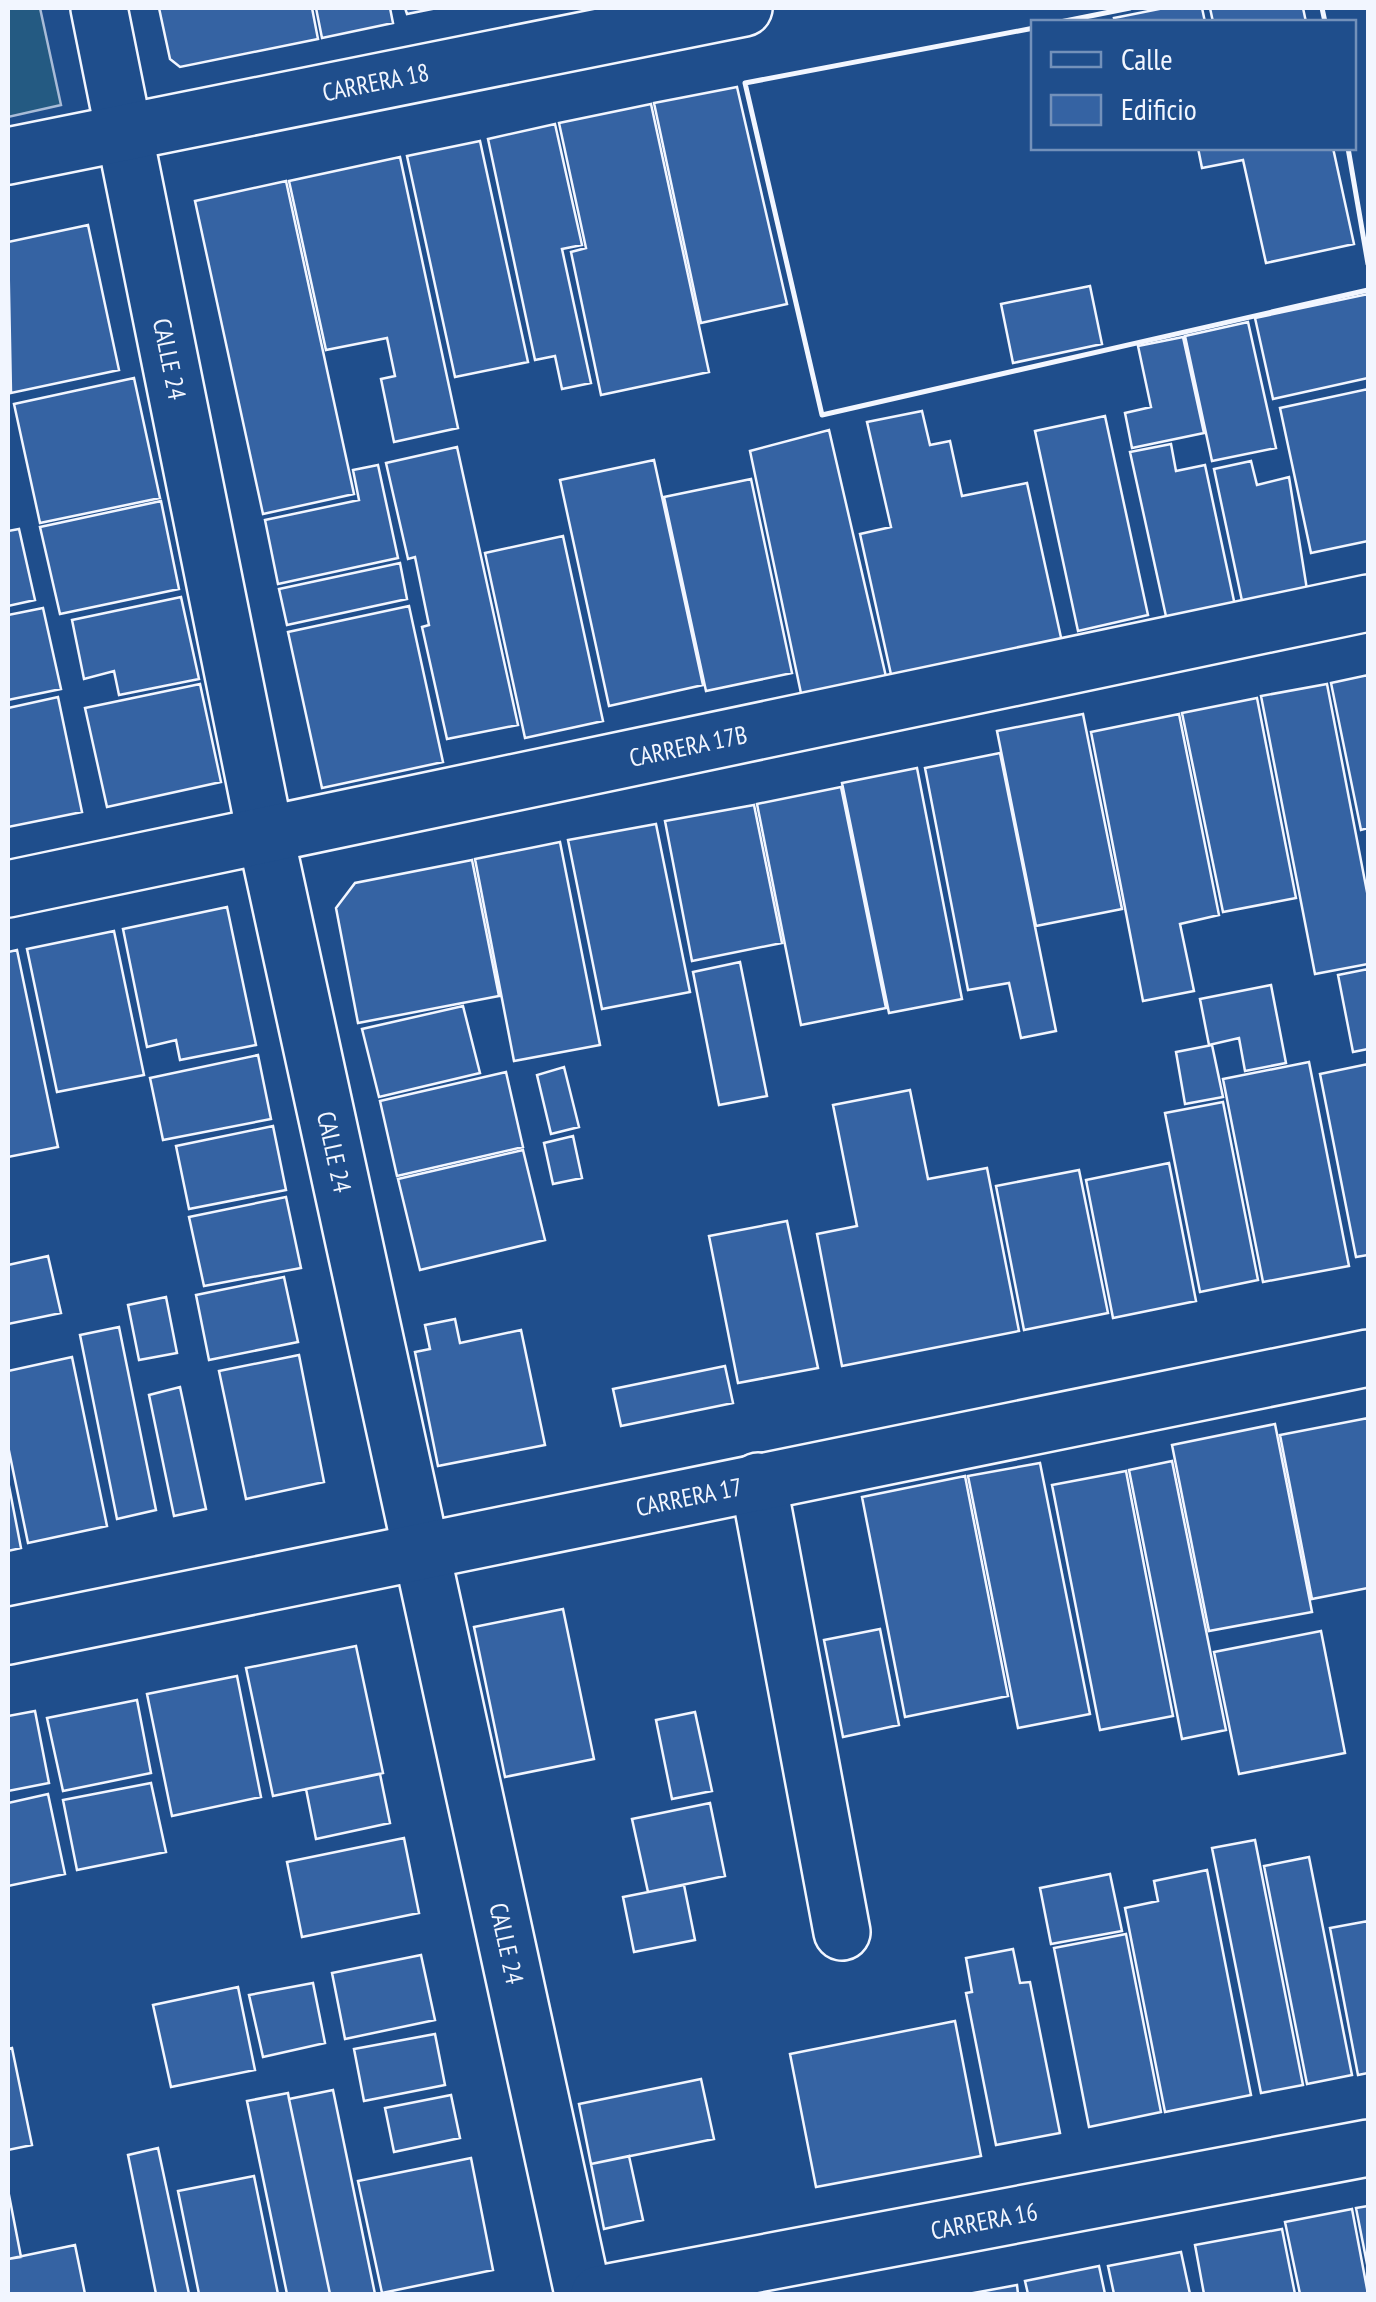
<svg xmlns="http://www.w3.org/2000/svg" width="1376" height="2302" font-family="'PT Sans Narrow',sans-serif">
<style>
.green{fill:#245a82;stroke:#a8bbd7;stroke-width:2.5}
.building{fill:#3563a3;stroke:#f2f6ff;stroke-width:2.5}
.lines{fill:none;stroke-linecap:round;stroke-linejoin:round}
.minor-casing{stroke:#f2f6ff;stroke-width:60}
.minor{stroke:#1f4e8c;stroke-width:55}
.wall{stroke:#f2f6ff;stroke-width:5}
.labels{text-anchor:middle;stroke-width:8;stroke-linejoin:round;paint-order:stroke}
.street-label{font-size:25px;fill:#f2f6ff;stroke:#1f4e8c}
</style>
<rect width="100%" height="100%" fill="#1f4e8c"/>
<path class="green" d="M 8,8 L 40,8 L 61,105 L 8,117 Z"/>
<path class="building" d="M 159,8 L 312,8 L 318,39 L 180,67 L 170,59 Z
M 316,8 L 390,8 L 393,23 L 322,38 Z
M 405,8 L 437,8 L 407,14 Z
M 1164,8 L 1202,8 L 1205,22 L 1115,22 L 1114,18 Z
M 1210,8 L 1303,8 L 1306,22 L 1213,22 Z
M 737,87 L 787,304 L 701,323 L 654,103 Z
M 651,104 L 709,372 L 601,395 L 571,252 L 586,248 L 559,123 Z
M 555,124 L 582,245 L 562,249 L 591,383 L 562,389 L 555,356 L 535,360 L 488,139 Z
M 480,141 L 528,362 L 455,377 L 407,156 Z
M 1198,148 L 1333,148 L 1354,244 L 1266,263 L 1243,160 L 1202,168 Z
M 400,157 L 458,428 L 394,442 L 381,379 L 395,376 L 387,338 L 326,350 L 289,181 Z
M 286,181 L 354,494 L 263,514 L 195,201 Z
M 88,225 L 119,370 L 11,393 L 8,242 Z
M 1090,286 L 1102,344 L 1013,363 L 1001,304 Z
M 1368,294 L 1368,378 L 1273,399 L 1255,318 Z
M 1248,322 L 1276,448 L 1212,461 L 1185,336 Z
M 1183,337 L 1204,433 L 1132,448 L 1125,413 L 1151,407 L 1138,346 Z
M 134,378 L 160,498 L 40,523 L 14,404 Z
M 1368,389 L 1368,541 L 1311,553 L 1280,408 Z
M 922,411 L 930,445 L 950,441 L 962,496 L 1027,483 L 1062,642 L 892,679 L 860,534 L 891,527 L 867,422 Z
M 1105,416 L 1148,615 L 1078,631 L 1035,431 Z
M 829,430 L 887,681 L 802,698 L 750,451 Z
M 1171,444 L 1176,471 L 1205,465 L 1237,615 L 1169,630 L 1130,452 Z
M 457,447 L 518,725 L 447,739 L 422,627 L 429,625 L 415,557 L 408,559 L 386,463 Z
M 654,460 L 703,685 L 609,706 L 560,480 Z
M 1251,461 L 1257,485 L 1289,477 L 1309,602 L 1245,615 L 1214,469 Z
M 378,465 L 398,558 L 278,584 L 265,520 L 359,500 L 353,470 Z
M 751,479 L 792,673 L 706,691 L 664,497 Z
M 161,501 L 179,589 L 60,614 L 40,527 Z
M 19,529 L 35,600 L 8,606 L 8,531 Z
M 563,536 L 603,721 L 525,738 L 485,553 Z
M 400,563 L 407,599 L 287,625 L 279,589 Z
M 181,597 L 199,679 L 119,695 L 114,671 L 84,679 L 72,620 Z
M 409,606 L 443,762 L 322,788 L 288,632 Z
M 43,608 L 61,689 L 8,700 L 8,615 Z
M 1368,675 L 1368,828 L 1361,830 L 1331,683 Z
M 200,684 L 221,782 L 107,807 L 85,708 Z
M 1327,684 L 1368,897 L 1368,964 L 1315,974 L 1261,696 Z
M 58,697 L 82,812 L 8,827 L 8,708 Z
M 1257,698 L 1296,898 L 1223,912 L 1182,713 Z
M 1083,714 L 1122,909 L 1036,926 L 997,731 Z
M 1179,714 L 1219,915 L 1180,924 L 1194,991 L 1143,1001 L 1091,732 Z
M 1000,753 L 1056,1031 L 1021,1038 L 1009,983 L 968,990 L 925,768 Z
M 917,768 L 962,999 L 889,1013 L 842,783 Z
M 841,787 L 886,1008 L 801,1025 L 757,804 Z
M 754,805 L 782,943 L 692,961 L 665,821 Z
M 656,824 L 690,992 L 602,1009 L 568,840 Z
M 560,842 L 600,1045 L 514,1061 L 475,859 Z
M 472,860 L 499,996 L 358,1023 L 336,908 L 355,883 Z
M 227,907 L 256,1045 L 180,1060 L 176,1040 L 147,1047 L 123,929 Z
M 114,931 L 144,1075 L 57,1092 L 27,949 Z
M 17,950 L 58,1147 L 8,1157 L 8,952 Z
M 740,962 L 767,1096 L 719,1105 L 693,972 Z
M 1368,969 L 1368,1049 L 1353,1052 L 1338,975 Z
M 1271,985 L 1286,1063 L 1245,1071 L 1239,1038 L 1209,1045 L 1200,999 Z
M 463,1006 L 480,1073 L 379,1097 L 362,1029 Z
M 1212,1045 L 1223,1097 L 1185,1104 L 1176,1052 Z
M 258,1055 L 271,1119 L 163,1140 L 150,1078 Z
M 1309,1062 L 1349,1266 L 1263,1282 L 1223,1079 Z
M 1368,1064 L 1368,1255 L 1356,1257 L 1320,1074 Z
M 564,1067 L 579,1127 L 551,1134 L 537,1075 Z
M 506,1072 L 523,1147 L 397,1176 L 380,1101 Z
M 910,1090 L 928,1179 L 987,1168 L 1019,1331 L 842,1366 L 817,1234 L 857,1226 L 833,1105 Z
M 1223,1102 L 1258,1280 L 1200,1292 L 1165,1113 Z
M 273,1126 L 286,1190 L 189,1209 L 176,1146 Z
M 573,1136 L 582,1178 L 553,1184 L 544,1143 Z
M 523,1150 L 545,1240 L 420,1270 L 398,1179 Z
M 1169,1163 L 1196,1301 L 1113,1318 L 1086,1180 Z
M 1079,1170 L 1108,1313 L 1024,1330 L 996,1186 Z
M 286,1197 L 301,1268 L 204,1286 L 189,1217 Z
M 787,1221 L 818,1368 L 738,1383 L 709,1236 Z
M 48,1256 L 61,1313 L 8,1324 L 8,1265 Z
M 284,1277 L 298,1342 L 209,1360 L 196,1295 Z
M 166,1297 L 177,1353 L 139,1360 L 128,1305 Z
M 455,1319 L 460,1343 L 521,1330 L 545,1445 L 438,1466 L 415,1352 L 430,1349 L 425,1325 Z
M 119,1327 L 156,1510 L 117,1519 L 80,1335 Z
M 299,1355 L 324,1482 L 246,1499 L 219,1371 Z
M 72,1357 L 107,1526 L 28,1543 L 8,1446 L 8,1371 Z
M 725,1366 L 733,1403 L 621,1426 L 613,1389 Z
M 180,1387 L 206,1509 L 174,1516 L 149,1395 Z
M 1368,1418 L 1368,1588 L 1312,1599 L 1280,1435 Z
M 1275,1424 L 1312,1612 L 1209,1631 L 1172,1445 Z
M 1172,1461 L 1226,1730 L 1182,1739 L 1129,1470 Z
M 1040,1463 L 1090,1714 L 1018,1728 L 968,1476 Z
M 1126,1471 L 1173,1716 L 1100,1730 L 1052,1485 Z
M 965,1476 L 1008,1696 L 905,1717 L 862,1497 Z
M 8,1481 L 21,1548 L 8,1551 Z
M 563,1609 L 594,1759 L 505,1777 L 474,1627 Z
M 880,1629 L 899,1725 L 843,1737 L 824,1640 Z
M 1321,1631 L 1345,1753 L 1239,1774 L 1214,1652 Z
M 356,1646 L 383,1773 L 273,1796 L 246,1668 Z
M 237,1676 L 261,1797 L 172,1816 L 147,1694 Z
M 137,1700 L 151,1773 L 63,1791 L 47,1718 Z
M 35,1711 L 49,1783 L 8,1791 L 8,1716 Z
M 695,1712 L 712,1791 L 672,1799 L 656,1720 Z
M 380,1774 L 390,1823 L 316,1839 L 306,1789 Z
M 151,1783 L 166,1852 L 77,1870 L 63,1800 Z
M 48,1794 L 65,1874 L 8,1886 L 8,1803 Z
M 710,1803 L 725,1876 L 648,1892 L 632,1819 Z
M 404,1838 L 419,1913 L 302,1937 L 287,1862 Z
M 1255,1840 L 1303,2085 L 1261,2093 L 1212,1848 Z
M 1309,1857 L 1352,2075 L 1307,2084 L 1264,1866 Z
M 1207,1870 L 1251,2095 L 1165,2112 L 1125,1908 L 1158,1901 L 1154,1881 Z
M 1110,1874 L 1122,1931 L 1051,1944 L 1040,1888 Z
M 684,1885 L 695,1940 L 634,1952 L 623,1897 Z
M 1368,1921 L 1368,2073 L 1358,2075 L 1330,1928 Z
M 1126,1934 L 1161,2112 L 1089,2127 L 1054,1948 Z
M 1013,1949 L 1020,1983 L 1030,1982 L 1060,2133 L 996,2145 L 966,1993 L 972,1992 L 966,1958 Z
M 421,1955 L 435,2020 L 345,2039 L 332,1973 Z
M 313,1983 L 325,2043 L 263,2057 L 249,1995 Z
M 238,1987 L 255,2070 L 171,2087 L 153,2005 Z
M 955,2021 L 981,2156 L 816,2187 L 790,2054 Z
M 435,2034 L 445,2085 L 364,2101 L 354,2049 Z
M 12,2048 L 32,2145 L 8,2150 L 8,2049 Z
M 701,2079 L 714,2139 L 591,2164 L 579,2104 Z
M 333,2090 L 375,2294 L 330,2294 L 289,2099 Z
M 288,2093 L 289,2099 L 330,2294 L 287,2294 L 247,2101 Z
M 451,2095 L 460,2138 L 394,2152 L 385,2108 Z
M 158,2148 L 189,2294 L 156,2294 L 128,2155 Z
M 629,2156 L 643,2220 L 604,2229 L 591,2164 Z
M 471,2158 L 493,2270 L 382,2293 L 358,2181 Z
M 254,2176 L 278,2294 L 199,2294 L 178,2191 Z
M 9,2195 L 21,2257 L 8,2259 L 8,2196 Z
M 1368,2206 L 1368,2269 L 1356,2208 Z
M 1352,2209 L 1368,2294 L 1300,2294 L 1285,2222 Z
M 1282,2229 L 1295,2294 L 1204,2294 L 1195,2245 Z
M 75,2245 L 85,2294 L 8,2294 L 8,2259 Z
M 1181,2252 L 1190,2294 L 1114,2294 L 1108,2266 Z
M 1099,2266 L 1105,2294 L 1028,2294 L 1025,2281 Z
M 1017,2285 L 1018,2294 L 968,2294 Z"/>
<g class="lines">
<g class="minor-casing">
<g id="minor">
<path id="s1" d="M 99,8 L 266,838 L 583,2294"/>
<path id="s2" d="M 8,156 L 744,8"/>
<path id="s3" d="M 8,889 L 1368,603"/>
<path d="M 758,1481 L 842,1932"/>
<path id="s4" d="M 8,1636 L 1368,1358"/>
<path id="s5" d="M 599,2294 L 1368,2148"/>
</g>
</g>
<use href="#minor" class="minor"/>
<path class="wall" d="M 1322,8 L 1325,22
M 1060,22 L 1130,8
M 1034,28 L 745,83 L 822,415 L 1368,290
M 1348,148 L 1368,264"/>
</g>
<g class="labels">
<g class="street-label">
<text dy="9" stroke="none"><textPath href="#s2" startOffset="375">CARRERA 18</textPath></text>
<text dy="9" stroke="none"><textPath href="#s1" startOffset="358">CALLE 24</textPath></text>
<text dy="9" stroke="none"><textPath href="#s3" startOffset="695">CARRERA 17B</textPath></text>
<text dy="9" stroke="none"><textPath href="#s1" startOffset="1168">CALLE 24</textPath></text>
<text dy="9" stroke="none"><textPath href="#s4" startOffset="695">CARRERA 17</textPath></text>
<text dy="9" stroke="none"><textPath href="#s1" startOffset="1978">CALLE 24</textPath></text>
<text dy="9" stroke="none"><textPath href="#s5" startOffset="392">CARRERA 16</textPath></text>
</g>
</g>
<rect width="1376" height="2302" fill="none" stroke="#f2f6ff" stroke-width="20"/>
<rect x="1031" y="20" width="325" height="130" fill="#1f4e8c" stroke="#7391ba" stroke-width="2.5"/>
<rect x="1051" y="52" width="50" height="15" fill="#1f4e8c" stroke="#7391ba" stroke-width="2.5"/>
<text x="1121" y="70" font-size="30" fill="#f2f6ff">Calle</text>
<rect x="1051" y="95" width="50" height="30" fill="#3563a3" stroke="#7391ba" stroke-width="2.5"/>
<text x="1121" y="120" font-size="30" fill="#f2f6ff">Edificio</text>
</svg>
